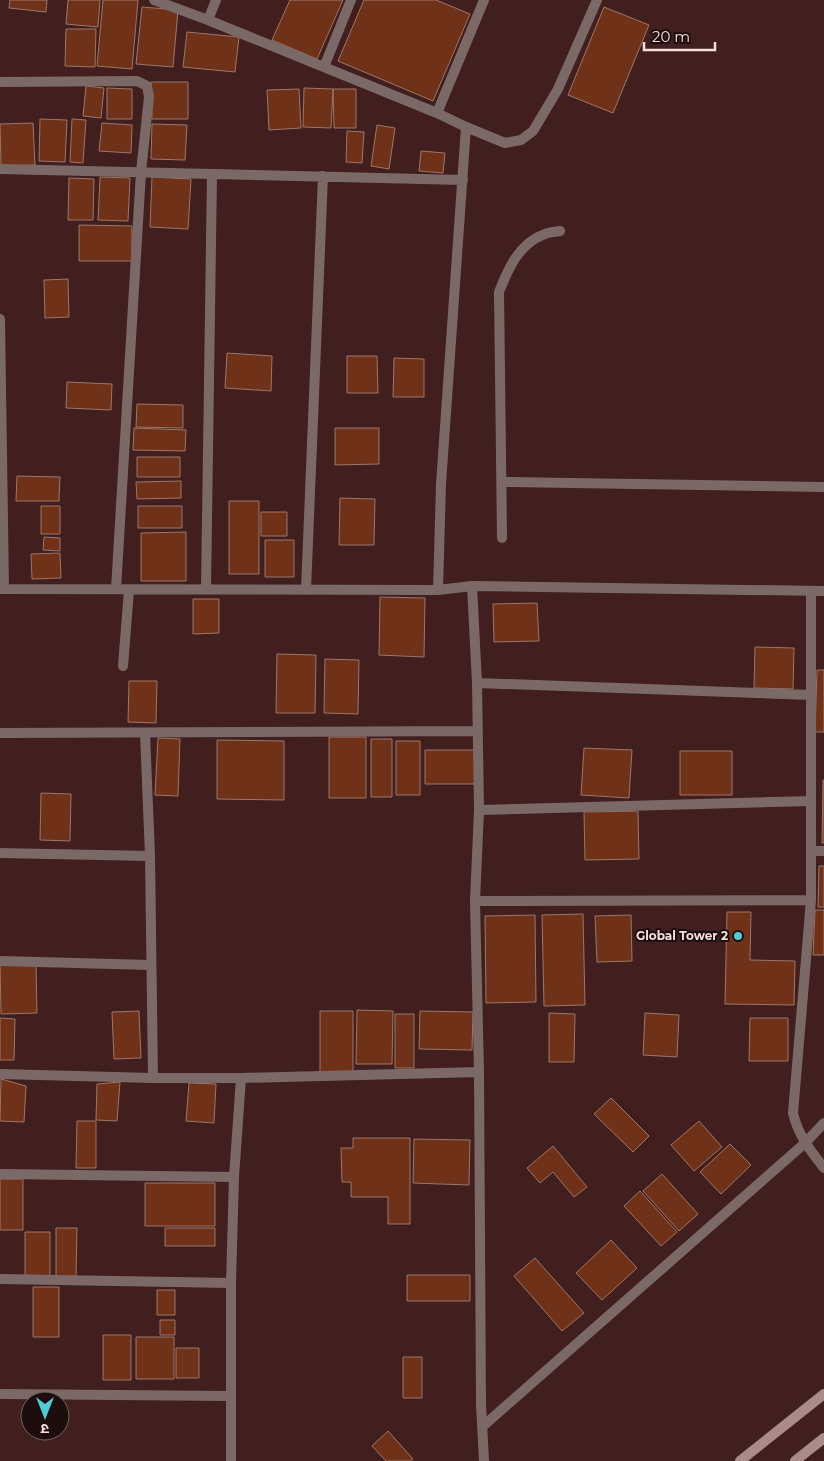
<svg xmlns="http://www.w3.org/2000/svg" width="824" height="1461" font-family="Montserrat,'Noto Sans Devanagari',sans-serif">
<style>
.building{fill:#6f3218;stroke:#9d7769}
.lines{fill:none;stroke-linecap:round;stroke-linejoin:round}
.service{stroke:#7b6968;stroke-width:10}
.minor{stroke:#7b6968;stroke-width:10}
.secondary{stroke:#a98c8a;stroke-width:10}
.poi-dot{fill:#51ccd4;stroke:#1d0e0d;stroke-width:2}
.labels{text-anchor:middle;stroke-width:4;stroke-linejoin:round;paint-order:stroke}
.poi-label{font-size:12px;font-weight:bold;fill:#f7dfde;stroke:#1d0e0d;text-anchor:end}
</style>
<rect width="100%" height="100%" fill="#401f1e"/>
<path class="building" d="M 10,0 L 47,0 L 46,12 L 9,8 Z
M 68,0 L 100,0 L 98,27 L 66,24 Z
M 103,0 L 138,0 L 132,69 L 97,66 Z
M 290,0 L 343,0 L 317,59 L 272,40 Z
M 364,0 L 436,0 L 470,14 L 433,101 L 338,61 Z
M 142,7 L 178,10 L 173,67 L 136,64 Z
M 604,7 L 649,25 L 613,113 L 568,95 Z
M 66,29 L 96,29 L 95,67 L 65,66 Z
M 187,32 L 239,37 L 235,72 L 183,67 Z
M 151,82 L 188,82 L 188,119 L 152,119 Z
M 86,86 L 104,88 L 101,118 L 83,116 Z
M 107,88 L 132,89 L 132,119 L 107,119 Z
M 304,88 L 333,89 L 331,128 L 303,127 Z
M 299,89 L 301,128 L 269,130 L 267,90 Z
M 333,89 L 356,89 L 356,128 L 334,128 Z
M 40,119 L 67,120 L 65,162 L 39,161 Z
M 72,119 L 86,120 L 83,163 L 70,162 Z
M 33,123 L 35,165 L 1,166 L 0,124 Z
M 102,123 L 132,125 L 131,153 L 99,151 Z
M 152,124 L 187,125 L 185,160 L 151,159 Z
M 377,125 L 395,128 L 389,169 L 371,166 Z
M 347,131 L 364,132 L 362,163 L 346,162 Z
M 421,151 L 445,153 L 443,173 L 419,171 Z
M 100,177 L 130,178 L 128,221 L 98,220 Z
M 152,177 L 191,179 L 188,229 L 150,227 Z
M 69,178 L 94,179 L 93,220 L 68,220 Z
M 79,225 L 132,226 L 132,261 L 79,261 Z
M 68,279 L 69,317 L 45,318 L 44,280 Z
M 227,353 L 272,356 L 271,391 L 225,388 Z
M 347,356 L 377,356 L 378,393 L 347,393 Z
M 394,358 L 424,359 L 424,397 L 393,397 Z
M 67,382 L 112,384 L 111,410 L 66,408 Z
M 137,404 L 183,405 L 183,428 L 136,427 Z
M 134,428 L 186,430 L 185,451 L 133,450 Z
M 335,428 L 379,428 L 379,464 L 335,465 Z
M 137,457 L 180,457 L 180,477 L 137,477 Z
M 17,476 L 60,477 L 59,501 L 16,501 Z
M 181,481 L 181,498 L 137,499 L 136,482 Z
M 340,498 L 375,499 L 374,545 L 339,545 Z
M 229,501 L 259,501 L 259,574 L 229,574 Z
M 41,506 L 60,506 L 60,534 L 41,534 Z
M 138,506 L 182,506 L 182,528 L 138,528 Z
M 261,512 L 287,512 L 287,536 L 261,536 Z
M 186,532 L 186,581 L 141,581 L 141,533 Z
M 44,537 L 60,538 L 60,551 L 43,550 Z
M 265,540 L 294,540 L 294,577 L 265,577 Z
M 60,553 L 61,578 L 32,579 L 31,554 Z
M 380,597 L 425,598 L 424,657 L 379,655 Z
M 193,599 L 219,599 L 219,633 L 193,634 Z
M 537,603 L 539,641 L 494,642 L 493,604 Z
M 755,647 L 794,648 L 793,689 L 754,688 Z
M 277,654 L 316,655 L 315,713 L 276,713 Z
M 325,659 L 359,660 L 358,714 L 324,713 Z
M 817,670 L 824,670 L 824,732 L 815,732 Z
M 129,681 L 157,681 L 156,723 L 128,722 Z
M 329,737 L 366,737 L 366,798 L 329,798 Z
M 158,738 L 180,739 L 178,796 L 155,795 Z
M 371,739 L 392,739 L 392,797 L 371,797 Z
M 217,740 L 284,741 L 284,800 L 217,799 Z
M 396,741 L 420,741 L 420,795 L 396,795 Z
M 584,748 L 632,750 L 629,798 L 581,795 Z
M 425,750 L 475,750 L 475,784 L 425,784 Z
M 680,751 L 732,751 L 732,795 L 680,795 Z
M 823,780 L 824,780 L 824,843 L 822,843 Z
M 41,793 L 71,794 L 70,841 L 40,840 Z
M 638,811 L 639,859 L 585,860 L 584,812 Z
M 819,866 L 824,866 L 824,907 L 818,907 Z
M 815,910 L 824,910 L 824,955 L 813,955 Z
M 727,912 L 751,912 L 750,960 L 795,961 L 794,1005 L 725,1004 Z
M 583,914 L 585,1005 L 544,1006 L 542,915 Z
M 535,915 L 536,1002 L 486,1003 L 485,916 Z
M 631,915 L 632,961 L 597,962 L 595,916 Z
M 0,963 L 36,963 L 37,1013 L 1,1014 Z
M 357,1010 L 393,1011 L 392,1064 L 356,1064 Z
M 139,1011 L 141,1058 L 114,1059 L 112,1012 Z
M 320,1011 L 353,1011 L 353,1072 L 320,1072 Z
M 420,1011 L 473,1012 L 472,1050 L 419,1049 Z
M 549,1013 L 575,1014 L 574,1062 L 549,1062 Z
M 645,1013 L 679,1015 L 677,1057 L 643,1055 Z
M 395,1014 L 414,1014 L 414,1068 L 395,1068 Z
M 0,1018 L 15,1019 L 14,1060 L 0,1060 Z
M 750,1018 L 788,1018 L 788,1061 L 749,1061 Z
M 1,1079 L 26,1086 L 24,1122 L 0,1121 Z
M 120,1082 L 117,1121 L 96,1120 L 97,1084 Z
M 189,1083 L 216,1084 L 214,1123 L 186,1121 Z
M 611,1098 L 649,1136 L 633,1152 L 594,1114 Z
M 77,1121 L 96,1121 L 96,1168 L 76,1168 Z
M 699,1121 L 722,1147 L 694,1171 L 671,1145 Z
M 353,1138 L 410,1138 L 410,1224 L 388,1224 L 388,1197 L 351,1197 L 351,1182 L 342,1182 L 341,1148 L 353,1148 Z
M 414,1139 L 470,1140 L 469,1185 L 413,1183 Z
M 730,1144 L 751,1165 L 721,1194 L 700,1172 Z
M 553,1146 L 587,1187 L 574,1197 L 553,1172 L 540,1183 L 527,1168 Z
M 662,1174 L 698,1214 L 679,1231 L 643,1191 Z
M 0,1179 L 23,1179 L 23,1230 L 0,1230 Z
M 145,1183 L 215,1183 L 215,1226 L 145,1226 Z
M 640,1191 L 677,1232 L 661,1246 L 624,1206 Z
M 56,1228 L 77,1228 L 76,1278 L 56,1277 Z
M 165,1228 L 215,1228 L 215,1246 L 165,1246 Z
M 25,1232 L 50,1232 L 50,1279 L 25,1279 Z
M 611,1240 L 637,1268 L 602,1300 L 576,1273 Z
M 535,1258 L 584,1313 L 562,1331 L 514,1276 Z
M 407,1275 L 470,1275 L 470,1301 L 407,1301 Z
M 33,1287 L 59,1287 L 59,1337 L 33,1337 Z
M 157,1290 L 175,1290 L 175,1315 L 157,1315 Z
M 160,1320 L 175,1320 L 175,1335 L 160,1335 Z
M 103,1335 L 131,1335 L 131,1380 L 103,1380 Z
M 136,1337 L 174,1337 L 174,1379 L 136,1379 Z
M 176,1348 L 199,1348 L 199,1378 L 176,1378 Z
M 403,1357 L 422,1357 L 422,1398 L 403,1398 Z
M 388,1431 L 413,1459 L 410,1461 L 386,1461 L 372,1446 Z"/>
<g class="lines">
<path class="service" d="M 502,482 L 824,487
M 502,538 L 499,292 C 508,269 519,243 545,234 C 549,232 555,232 560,231"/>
<path class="minor" d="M 154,0 L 208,20 L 437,113 L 466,127 L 505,143 L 521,140 L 533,131 L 558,89 L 597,0
M 208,20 L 216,0
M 324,67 L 351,0
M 0,82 L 137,81 L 147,86 L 149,97 L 141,172 L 116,589
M 437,113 L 484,0
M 0,169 L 463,180
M 0,319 L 4,589
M 472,586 L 477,683 L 479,810 L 475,901 L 479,1072 L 481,1404 L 484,1461
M 0,589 L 438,590 L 472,586 L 824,591
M 206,589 L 212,174
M 306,590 L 323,176
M 438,590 L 441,484 L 466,127
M 811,591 L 811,900 L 793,1113 C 798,1135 810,1150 824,1168
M 123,666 L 129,590
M 477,683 L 811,695
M 0,733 L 477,731
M 145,733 L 150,856 L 153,1078
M 479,810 L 811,801
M 811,851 L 824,851
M 0,853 L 150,856
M 475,901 L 811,900
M 0,961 L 151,965
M 0,1074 L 153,1078 L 241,1078 L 479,1072
M 0,1174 L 234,1177
M 0,1279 L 231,1283
M 0,1394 L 231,1396
M 482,1427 L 805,1143 L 824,1123
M 231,1461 L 231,1283 L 234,1177 L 241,1078"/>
<path class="secondary" d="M 740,1461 L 824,1394
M 795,1461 L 824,1438"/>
</g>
<circle class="poi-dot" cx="738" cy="936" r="5"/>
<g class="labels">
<g class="poi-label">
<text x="728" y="940">Global Tower 2</text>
</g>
</g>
<g transform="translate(45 1416) rotate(180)"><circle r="24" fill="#1d0e0d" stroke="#746261"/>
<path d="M0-4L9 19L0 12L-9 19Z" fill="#51ccd4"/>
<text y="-8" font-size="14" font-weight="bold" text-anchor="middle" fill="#f7dfde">उ</text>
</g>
<path d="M644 42v8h71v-8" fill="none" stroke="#f7dfde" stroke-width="2.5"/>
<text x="652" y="42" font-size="15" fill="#f7dfde" stroke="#1d0e0d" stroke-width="4" paint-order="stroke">20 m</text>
</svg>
